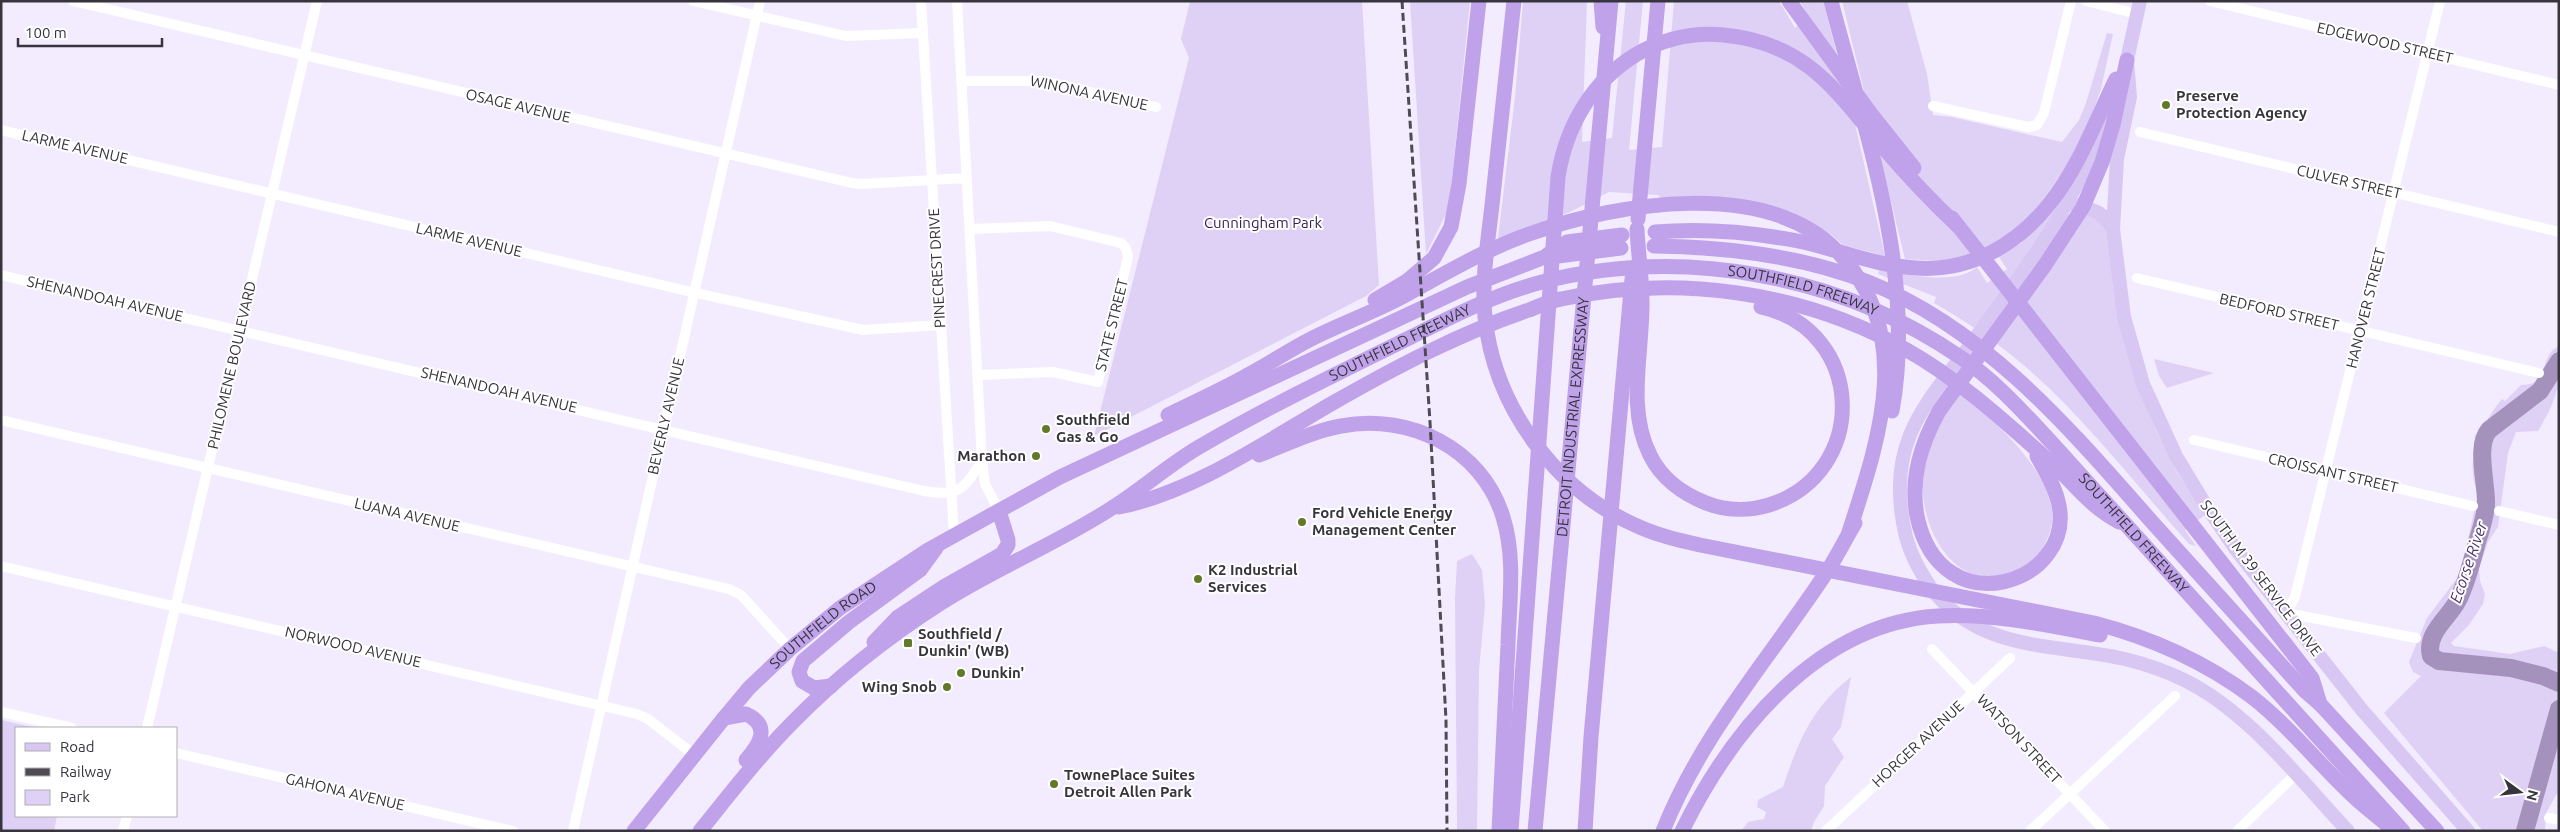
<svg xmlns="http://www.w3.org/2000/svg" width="2560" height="832" font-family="Ubuntu,sans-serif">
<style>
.green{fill:#dfd0f5}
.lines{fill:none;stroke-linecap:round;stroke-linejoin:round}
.river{stroke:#a492bd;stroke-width:18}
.minor{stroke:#fff;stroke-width:10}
.major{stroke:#d9c7f3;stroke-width:14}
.highway{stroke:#c0a2eb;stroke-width:15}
.rail{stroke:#4f4b55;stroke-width:3;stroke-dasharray:8 4;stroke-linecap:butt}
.poi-dot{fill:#63792a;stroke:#fff;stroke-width:2}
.labels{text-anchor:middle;stroke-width:4;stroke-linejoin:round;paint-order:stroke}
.street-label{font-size:15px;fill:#37343d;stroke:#fff}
.poi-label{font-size:15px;font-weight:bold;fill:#37343d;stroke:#fff;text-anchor:start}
.park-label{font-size:15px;fill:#361c52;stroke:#fff}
.water-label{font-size:16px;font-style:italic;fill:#4e356d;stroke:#fff}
</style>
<rect width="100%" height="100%" fill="#f3ecfe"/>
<path class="green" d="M 1190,1 L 1362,1 L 1379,285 L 1366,296 L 1094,436 L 1189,58 L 1181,39 Z
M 1410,1 L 1470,1 L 1449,208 L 1426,254 Z
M 1523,1 L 1587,1 L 1582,142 L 1612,138 L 1626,1 L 1643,1 L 1629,150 L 1662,147 L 1674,1 L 1779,1 L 1795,28 L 1808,15 L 1800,1 L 1823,1 L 1855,124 L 1885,256 L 1843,245 L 1833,236 L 1790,211 L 1728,199 L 1662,199 L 1658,195 L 1609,192 L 1570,212 L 1507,237 L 1498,238 L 1515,97 Z
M 1842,1 L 1907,1 L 1927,74 L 1933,115 L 1952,117 L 2062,142 L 2079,120 L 2086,103 L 2107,33 L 2113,34 L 2101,89 L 2089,123 L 2065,168 L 2031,217 L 2014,232 L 1968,257 L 1943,261 L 1905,259 Z
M 2054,206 L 2078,219 L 2088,213 L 2104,224 L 2108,237 L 2115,299 L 2143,398 L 2156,430 L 2177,472 L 2205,515 L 2185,530 L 2196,546 L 2189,544 C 2136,485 2081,413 2021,363 C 1994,340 1965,321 1934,303 L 1936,297 L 1878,274 L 1879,270 C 1904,274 1956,286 1977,267 L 1987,283 L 2007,269 L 1999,257 L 2021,243 Z
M 2559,344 C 2559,386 2560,395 2538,431 L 2516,432 L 2508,453 L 2498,527 L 2488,542 L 2479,568 L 2480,581 L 2485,594 L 2483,604 L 2469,625 L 2451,643 L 2454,646 L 2510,654 L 2544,646 L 2559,653 L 2559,790 L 2546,813 L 2545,831 L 2483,831 L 2384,713 L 2421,676 L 2413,672 L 2409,662 L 2427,618 L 2461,573 L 2476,502 L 2480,495 C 2461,466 2482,422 2502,399 L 2505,401 L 2521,385 C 2549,384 2539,368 2551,352 C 2554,348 2557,349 2559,344 Z
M 2154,359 L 2214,373 L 2167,388 L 2159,376 Z
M 1959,393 C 1995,420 2073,488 2047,539 C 2043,548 2039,558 2030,563 C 2016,571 2000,581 1984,578 C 1936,568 1917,507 1923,464 C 1927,437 1944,414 1959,393 Z
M 1472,554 L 1482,570 L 1485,605 L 1479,670 L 1477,831 L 1457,831 L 1455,598 L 1457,561 Z
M 1851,677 L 1841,727 L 1832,739 L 1844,757 L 1825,786 L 1824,806 L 1814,822 L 1811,831 L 1741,831 L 1748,822 L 1764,819 L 1766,812 L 1757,807 L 1758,800 L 1783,787 C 1798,742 1812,707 1851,677 Z
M 1,720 L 37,728 L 16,728 L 16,816 L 57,816 L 54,831 L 1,831 Z"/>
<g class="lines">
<path class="river" d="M 2559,361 L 2540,391 L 2489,430 C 2475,446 2487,484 2486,505 C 2485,517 2481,530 2477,542 C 2472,561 2467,582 2458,600 C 2449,618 2425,633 2431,656 L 2439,661 L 2511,668 L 2543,676 L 2559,683
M 2525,831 L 2559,709"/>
<path class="minor" d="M 73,1 L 852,183 L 861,184 L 967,178
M 693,1 L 846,36 L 923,33
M 921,1 L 954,535
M 957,1 L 982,460 L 985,484 L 999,511
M 2086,1 L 2137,14
M 2210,1 L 2559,85
M 961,81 L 1043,81 L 1156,107
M 1933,106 L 2028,127 L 2037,125 L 2044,113 L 2071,1
M 1,130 L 683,290 L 863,330 L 940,325
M 2140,132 L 2559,232
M 970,229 L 1050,226 L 1121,243 L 1126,248 L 1128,257 L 1098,382 L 1053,372 L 978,375
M 1,275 L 924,491 C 960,497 964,489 982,460
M 2137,278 L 2539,373
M 1,420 L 729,589 L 741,595 L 790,649
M 2194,440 L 2473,506
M 2499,511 L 2559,525
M 1,566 L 637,714 L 648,719 L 693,754
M 2416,638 L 2286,613 L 2295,597 L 2440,1
M 1932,649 L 2105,831
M 1,712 L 72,728
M 147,728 L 317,1
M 176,753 L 513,831
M 2549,818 L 2559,820
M 123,831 L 127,816
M 573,831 L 760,1
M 1826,831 L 2010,658
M 2030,831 L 2175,696
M 2237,831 L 2295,775"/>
<path class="major" d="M 2140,1 L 2127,60 L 2130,97 L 2117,159 L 2113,229 L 2124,317 L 2143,384 L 2176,456 L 2205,504 L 2237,551 L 2362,710 L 2468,831
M 2105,117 C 2078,202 2023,272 1971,344 C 1950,373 1923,402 1910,435 C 1897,467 1898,504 1906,537 C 1911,556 1920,572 1931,588 C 1980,653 2055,643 2125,659 C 2145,664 2166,671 2184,680 C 2248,711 2300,780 2348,831
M 2073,204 C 2093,210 2102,210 2113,229"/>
<g class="highway">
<path d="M 1514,1 C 1507,66 1500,131 1493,196 C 1489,236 1481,277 1485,317 C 1494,405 1554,489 1635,525 C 1656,535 1678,540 1700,545 L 2094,623 C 2152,638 2204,661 2252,697 C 2289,726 2318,763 2352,795 C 2363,806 2376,815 2387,825"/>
<path d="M 1601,1 L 1603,27"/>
<path d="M 1789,1 L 1871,114 L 1914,168"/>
<path d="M 1831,1 C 1865,133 1917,274 1892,411"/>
<path d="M 1952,218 L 2312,678 L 2320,704"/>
<path d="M 1638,219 L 1658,1"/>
<path d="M 1637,229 C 1638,253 1642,277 1642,301 C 1643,351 1626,408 1650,455 C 1661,478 1683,494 1706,503 C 1726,511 1749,511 1769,505 C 1870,473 1866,330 1761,307"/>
<path d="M 1655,232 C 1703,228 1751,232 1798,241 C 1837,249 1876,266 1916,268 C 1971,272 2018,244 2050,203 C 2079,167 2096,120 2116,79"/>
<path d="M 1654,246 C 1726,247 1800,255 1868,282 C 1986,329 2070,429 2152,522 C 2202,578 2253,634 2304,690 L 2320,704 L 2437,831"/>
<path d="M 1547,255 L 1567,242 L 1622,235"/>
<path d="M 1375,300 L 1407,281 L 1434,258 L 1451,227 L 1459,184 L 1479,1"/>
<path d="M 1168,415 C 1194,402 1221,390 1246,376 C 1267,365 1288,351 1309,340 C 1338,325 1369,314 1398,299 C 1441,276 1485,249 1532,233 C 1618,203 1765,178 1837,251 C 1916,333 1880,437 1849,532"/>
<path d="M 1259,455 C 1285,445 1313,431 1341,426 C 1409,413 1482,448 1503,517 C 1516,558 1509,604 1508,645 C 1505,707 1502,769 1499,831"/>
<path d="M 2037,456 C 2045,470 2054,485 2058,501 C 2079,582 1941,630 1917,516 C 1910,478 1921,444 1939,411 L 2045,265 L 2083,207 L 2102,162 L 2113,125 L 2127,60"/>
<path d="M 1119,507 C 1192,493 1267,441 1331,404 C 1394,368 1460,333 1529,310 C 1539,306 1550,301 1561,299 C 1676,274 1801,291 1905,349 C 1957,378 2002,419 2047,459 C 2074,482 2086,504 2119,522"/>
<path d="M 874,642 L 898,617 L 945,586 L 1002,554 L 1008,545 L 1008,540 L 999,511"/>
<path d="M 831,686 L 814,688 L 802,681 L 799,672 L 803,661 L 849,622 L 920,570 L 936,548"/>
<path d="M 724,718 L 746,714 C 772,726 759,745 746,760"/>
<path id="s1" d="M 634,831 L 724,718 L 749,688 L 790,649 L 840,608 L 928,550 L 1060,477 L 1467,287 L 1542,258 L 1621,248"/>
<path id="s2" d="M 700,831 C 730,794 759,756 793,722 C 837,677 888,637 941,603 C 997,567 1059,543 1115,506 C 1143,488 1170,464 1199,447 C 1268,407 1340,372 1411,337 C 1453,316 1496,294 1542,282 C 1684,246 1840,275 1960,357 C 1995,380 2025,414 2053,444 L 2403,831"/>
<path d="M 1511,831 L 1558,177 C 1566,126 1592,81 1637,54 C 1665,38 1693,32 1724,35 C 1805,43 1834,88 1882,146 C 1906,174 1931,201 1958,226"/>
<path id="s3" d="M 1535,831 L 1611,1"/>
<path d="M 1585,831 L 1591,737 L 1632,279"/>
<path d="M 1663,831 C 1701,735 1768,660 1824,576 C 1836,559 1844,541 1855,523"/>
<path d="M 1682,831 C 1731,731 1818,623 1938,616 C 1993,613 2047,625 2100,635"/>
</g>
<path class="rail" d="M 1402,1 L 1430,422 L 1446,720 L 1447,831"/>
</g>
<g class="poi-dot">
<circle cx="2166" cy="105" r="5"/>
<circle cx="1046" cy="429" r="5"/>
<circle cx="1036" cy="456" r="5"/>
<circle cx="1302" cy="522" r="5"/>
<circle cx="1198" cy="579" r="5"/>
<rect x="903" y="638" width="10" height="10" rx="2.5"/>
<circle cx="961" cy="673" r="5"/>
<circle cx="947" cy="687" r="5"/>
<circle cx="1054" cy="784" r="5"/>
</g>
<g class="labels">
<g class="street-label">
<text transform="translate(2385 43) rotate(13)" y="5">EDGEWOOD STREET</text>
<text transform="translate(1089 93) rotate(12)" y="5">WINONA AVENUE</text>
<text transform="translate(518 106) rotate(13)" y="5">OSAGE AVENUE</text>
<text transform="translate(75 147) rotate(13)" y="5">LARME AVENUE</text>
<text transform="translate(2349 182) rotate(13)" y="5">CULVER STREET</text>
<text transform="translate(469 240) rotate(13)" y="5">LARME AVENUE</text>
<text transform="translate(937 268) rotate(-93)" y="5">PINECREST DRIVE</text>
<text dy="5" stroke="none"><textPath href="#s2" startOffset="1282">SOUTHFIELD FREEWAY</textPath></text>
<text transform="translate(105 299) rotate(13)" y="5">SHENANDOAH AVENUE</text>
<text transform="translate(2366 308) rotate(-76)" y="5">HANOVER STREET</text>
<text transform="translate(2279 312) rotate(13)" y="5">BEDFORD STREET</text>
<text transform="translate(1112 325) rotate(-76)" y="5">STATE STREET</text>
<text dy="5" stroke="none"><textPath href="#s2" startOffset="862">SOUTHFIELD FREEWAY</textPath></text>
<text transform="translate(232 365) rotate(-77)" y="5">PHILOMENE BOULEVARD</text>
<text transform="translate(499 390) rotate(13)" y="5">SHENANDOAH AVENUE</text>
<text transform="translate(666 416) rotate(-77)" y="5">BEVERLY AVENUE</text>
<text dy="5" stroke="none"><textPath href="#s3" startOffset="416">DETROIT INDUSTRIAL EXPRESSWAY</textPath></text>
<text transform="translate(2333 473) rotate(13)" y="5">CROISSANT STREET</text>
<text transform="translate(407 515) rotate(13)" y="5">LUANA AVENUE</text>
<text dy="5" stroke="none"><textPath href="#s2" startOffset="1702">SOUTHFIELD FREEWAY</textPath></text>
<text transform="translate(2261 578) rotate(53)" y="5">SOUTH M 39 SERVICE DRIVE</text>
<text dy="5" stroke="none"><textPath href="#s1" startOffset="281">SOUTHFIELD ROAD</textPath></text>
<text transform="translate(353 647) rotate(13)" y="5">NORWOOD AVENUE</text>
<text transform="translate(2019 739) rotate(47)" y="5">WATSON STREET</text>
<text transform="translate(1918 744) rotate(-43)" y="5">HORGER AVENUE</text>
<text transform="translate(345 792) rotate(13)" y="5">GAHONA AVENUE</text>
</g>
<g class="poi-label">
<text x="2176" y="101">Preserve<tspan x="2176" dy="17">Protection Agency</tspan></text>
<text x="1056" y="425">Southfield<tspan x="1056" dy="17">Gas &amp; Go</tspan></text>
<text x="1026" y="461" text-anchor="end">Marathon</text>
<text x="1312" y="518">Ford Vehicle Energy<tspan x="1312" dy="17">Management Center</tspan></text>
<text x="1208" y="575">K2 Industrial<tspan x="1208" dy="17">Services</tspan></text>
<text x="918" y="639">Southfield /<tspan x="918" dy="17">Dunkin' (WB)</tspan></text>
<text x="971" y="678">Dunkin'</text>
<text x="937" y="692" text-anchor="end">Wing Snob</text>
<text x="1064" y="780">TownePlace Suites<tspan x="1064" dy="17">Detroit Allen Park</tspan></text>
</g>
<g class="park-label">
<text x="1263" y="228">Cunningham Park</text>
</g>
<g class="water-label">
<text transform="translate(2468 562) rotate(-71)" y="6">Ecorse River</text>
</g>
</g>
<rect width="2560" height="832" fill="none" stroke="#37343d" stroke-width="5"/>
<rect x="15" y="727" width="162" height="90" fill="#ffffff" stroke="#afaeb1"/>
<rect x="25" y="743" width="25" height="8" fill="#d9c7f3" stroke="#afaeb1"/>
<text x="60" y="752" font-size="15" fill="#37343d">Road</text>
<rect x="25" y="768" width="25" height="8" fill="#4f4b55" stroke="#afaeb1"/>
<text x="60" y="777" font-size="15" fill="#37343d">Railway</text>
<rect x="25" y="790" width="25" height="15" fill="#dfd0f5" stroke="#afaeb1"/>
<text x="60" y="802" font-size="15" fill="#37343d">Park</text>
<g transform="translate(2520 792) rotate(105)" stroke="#ffffff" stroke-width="4" paint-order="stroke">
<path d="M0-4L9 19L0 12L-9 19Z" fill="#37343d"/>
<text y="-8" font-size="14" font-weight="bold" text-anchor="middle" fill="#37343d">N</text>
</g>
<path d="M18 38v8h144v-8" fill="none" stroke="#37343d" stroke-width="2.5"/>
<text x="25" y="38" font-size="15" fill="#37343d" stroke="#ffffff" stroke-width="4" paint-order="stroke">100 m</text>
</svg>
